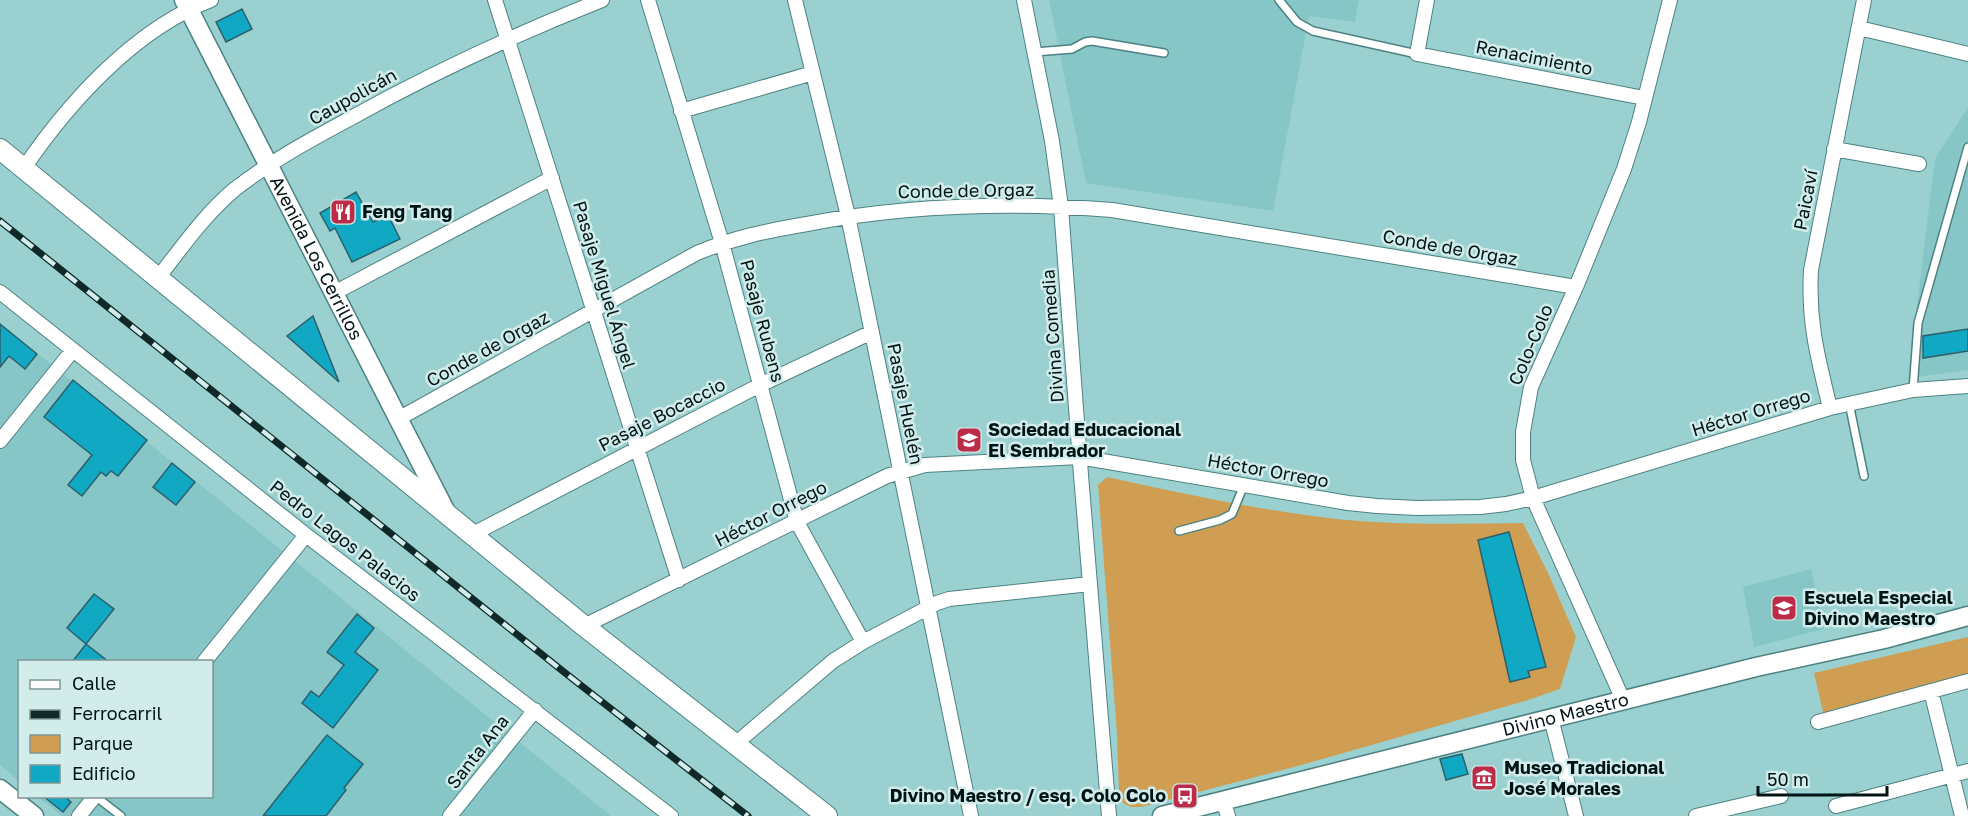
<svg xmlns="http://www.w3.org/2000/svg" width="1968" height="816" font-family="'Golos Text',sans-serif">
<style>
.built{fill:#86c6c6}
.green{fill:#d09e53}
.building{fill:#11a8c4;stroke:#2d5f6b;stroke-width:1.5}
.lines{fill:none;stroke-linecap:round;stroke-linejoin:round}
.service-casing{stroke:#4d8282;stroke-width:10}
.minor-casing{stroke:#4d8282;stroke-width:16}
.tertiary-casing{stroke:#4d8282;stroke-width:21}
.secondary-casing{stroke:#4d8282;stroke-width:22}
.service{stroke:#fff;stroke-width:7}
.minor{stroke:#fff;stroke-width:14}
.tertiary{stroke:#fff;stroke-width:18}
.secondary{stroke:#fff;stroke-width:20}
.rail-casing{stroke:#112829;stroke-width:7}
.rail{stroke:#d1eceb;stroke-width:4.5;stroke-dasharray:14;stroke-linecap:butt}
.labels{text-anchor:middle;stroke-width:5;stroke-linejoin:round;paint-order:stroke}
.street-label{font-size:18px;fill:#011415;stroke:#d1eceb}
.poi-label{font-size:18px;font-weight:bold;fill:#011415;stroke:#d1eceb;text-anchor:start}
</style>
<rect width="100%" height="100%" fill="#9ad1d0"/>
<path class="built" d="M 1049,0 L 1359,0 L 1355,22 L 1309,16 L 1273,211 L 1086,183 Z
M 1968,107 L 1968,370 L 1908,378 L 1935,159 Z
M 0,323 L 611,816 L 62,816 L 38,797 L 212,796 L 212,662 L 20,662 L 19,781 L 0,765 Z
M 1811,569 L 1824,629 L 1754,647 L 1743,587 Z"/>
<path class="green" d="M 1107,477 C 1175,492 1245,507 1313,516 C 1383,526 1453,524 1523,523 L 1549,575 L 1576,637 L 1560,689 L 1525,701 L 1298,766 L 1141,807 L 1131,807 L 1123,803 L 1119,791 L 1117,734 L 1098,485 Z
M 1968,637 L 1968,677 L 1824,716 L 1814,673 Z"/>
<path class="building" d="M 242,9 L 252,29 L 226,42 L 216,22 Z
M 356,192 L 373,222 L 388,215 L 400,239 L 352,262 L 335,228 L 330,231 L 320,213 Z
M 313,316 L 339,382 L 287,336 Z
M 0,324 L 37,354 L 25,369 L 9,356 L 0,367 Z
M 1968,329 L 1968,351 L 1923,358 L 1923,336 Z
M 73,380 L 147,440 L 118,476 L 111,471 L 106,476 L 101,472 L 82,496 L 68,485 L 92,455 L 44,417 Z
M 172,463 L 195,482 L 176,505 L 153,487 Z
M 1509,532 L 1546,667 L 1528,671 L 1530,677 L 1510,682 L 1478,540 Z
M 94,594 L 114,609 L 86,644 L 67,628 Z
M 357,614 L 374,628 L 355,652 L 378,670 L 333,728 L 302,703 L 311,691 L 319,697 L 344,665 L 327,652 Z
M 86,644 L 109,662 L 72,662 Z
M 327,735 L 363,764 L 344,788 L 346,790 L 326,816 L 263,816 Z
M 1462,754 L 1468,774 L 1446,780 L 1440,759 Z
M 43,796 L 64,796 L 71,802 L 63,812 Z"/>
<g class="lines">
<g class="service-casing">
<path id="service" d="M 1279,0 L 1297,22 L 1313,31 L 1417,54
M 1035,52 L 1072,49 L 1085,42 L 1092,41 L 1164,53
M 1913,390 L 1918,323 L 1968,147
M 1849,403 L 1864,476
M 1179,531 L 1220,520 L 1232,514 L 1244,485
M 95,796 L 121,816"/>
</g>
<g class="minor-casing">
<path id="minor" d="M 495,0 L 679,580
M 648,0 L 722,243 L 797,522 L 863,642
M 795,0 L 848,216 L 971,816
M 1024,0 L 1052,141 L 1061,207 L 1081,475 L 1109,816
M 1427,0 L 1417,54 L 1644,98
M 1859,28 L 1968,54
M 681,111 L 813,73
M 1834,149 L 1919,164
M 24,168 C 69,102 135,29 211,0
M 158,278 C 182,247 205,214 235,189 C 271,161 312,139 351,118 C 432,73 516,34 602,0
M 0,292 L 306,535 L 671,816
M 334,293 L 552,178
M 1830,408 C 1818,358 1808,323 1811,270 L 1864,0
M 398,419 L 697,253 C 736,237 766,231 807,224 C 907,205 1011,202 1112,210 L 1576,287
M 0,441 L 73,350
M 471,535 L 760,385 L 872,332
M 584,626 L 887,476 L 925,465 L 1079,457 L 1348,503 L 1377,506 L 1417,508 L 1480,507 L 1506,504 L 1533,498 L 1830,408 L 1913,390 L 1968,386
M 204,662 L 306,535
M 1931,691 L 1962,816
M 1623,700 L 1533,498 L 1523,460 L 1523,432 L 1531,387 L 1576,287 L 1624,169 L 1639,122 L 1670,0
M 1551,718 L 1576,816
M 1818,722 L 1968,681
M 734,745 L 833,661 L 863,642 L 937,603 L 949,599 L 1090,584
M 1223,801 L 1228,816
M 1836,806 L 1968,771
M 79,816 L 95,796
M 450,816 L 535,710
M 1696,816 L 1781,796"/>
</g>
<g class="tertiary-casing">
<g id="tertiary">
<path id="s1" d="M 184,0 L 446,512"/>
<path d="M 0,789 L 34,816"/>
<path id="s2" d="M 1162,816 L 1756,667 L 1884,639 L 1968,616"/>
</g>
</g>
<g class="secondary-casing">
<path id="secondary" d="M 0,149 L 584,626 L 827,816"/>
</g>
<use href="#service" class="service"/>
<use href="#minor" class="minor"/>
<use href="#tertiary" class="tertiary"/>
<use href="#secondary" class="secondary"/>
<g class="rail-casing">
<path id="rail" d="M 0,221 L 569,676 L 748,816"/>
</g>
<use href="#rail" class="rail"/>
</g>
<defs>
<g id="restaurant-square" transform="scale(1.35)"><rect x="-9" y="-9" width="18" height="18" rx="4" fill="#bc2b47" stroke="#d1eceb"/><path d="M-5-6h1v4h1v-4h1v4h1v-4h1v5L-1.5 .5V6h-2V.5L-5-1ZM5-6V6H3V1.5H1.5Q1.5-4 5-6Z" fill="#fff"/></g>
<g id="school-square" transform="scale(1.35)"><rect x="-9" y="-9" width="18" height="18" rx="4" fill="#bc2b47" stroke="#d1eceb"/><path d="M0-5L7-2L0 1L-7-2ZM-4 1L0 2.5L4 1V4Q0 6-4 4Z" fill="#fff"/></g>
<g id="museum-square" transform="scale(1.35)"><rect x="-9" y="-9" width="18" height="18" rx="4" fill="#bc2b47" stroke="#d1eceb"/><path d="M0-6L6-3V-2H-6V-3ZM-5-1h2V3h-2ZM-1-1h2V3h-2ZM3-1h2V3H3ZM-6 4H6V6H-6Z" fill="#fff"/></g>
<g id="bus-square" transform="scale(1.35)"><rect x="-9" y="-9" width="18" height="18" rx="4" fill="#bc2b47" stroke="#d1eceb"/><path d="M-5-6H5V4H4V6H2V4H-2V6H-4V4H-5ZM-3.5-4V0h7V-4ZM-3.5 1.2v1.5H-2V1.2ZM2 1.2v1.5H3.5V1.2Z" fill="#fff"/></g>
</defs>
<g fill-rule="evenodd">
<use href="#restaurant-square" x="343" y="212"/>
<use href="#school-square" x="969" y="440"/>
<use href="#school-square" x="1784" y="608"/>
<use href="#museum-square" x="1484" y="778"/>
<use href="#bus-square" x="1185" y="796"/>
</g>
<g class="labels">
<g class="street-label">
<text transform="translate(1534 58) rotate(11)" y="6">Renacimiento</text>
<text transform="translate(353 97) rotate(-29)" y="6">Caupolicán</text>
<text transform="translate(966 191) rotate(-1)" y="6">Conde de Orgaz</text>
<text transform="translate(1806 200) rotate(-79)" y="6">Paicaví</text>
<text transform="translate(1450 248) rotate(10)" y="6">Conde de Orgaz</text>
<text dy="6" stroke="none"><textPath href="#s1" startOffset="290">Avenida Los Cerrillos</textPath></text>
<text transform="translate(604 285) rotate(73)" y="6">Pasaje Miguel Ángel</text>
<text transform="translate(762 321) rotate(75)" y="6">Pasaje Rubens</text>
<text transform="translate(1053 336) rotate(-94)" y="6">Divina Comedia</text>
<text transform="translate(1531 345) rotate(-67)" y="6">Colo-Colo</text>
<text transform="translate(488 349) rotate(-29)" y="6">Conde de Orgaz</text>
<text transform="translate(905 404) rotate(79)" y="6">Pasaje Huelén</text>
<text transform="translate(1751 413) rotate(-17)" y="6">Héctor Orrego</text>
<text transform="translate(662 415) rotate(-27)" y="6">Pasaje Bocaccio</text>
<text transform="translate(1268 471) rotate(10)" y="6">Héctor Orrego</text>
<text transform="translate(771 514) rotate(-27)" y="6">Héctor Orrego</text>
<text transform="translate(345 541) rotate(38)" y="6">Pedro Lagos Palacios</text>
<text dy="6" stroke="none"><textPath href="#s2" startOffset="416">Divino Maestro</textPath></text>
<text transform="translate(478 752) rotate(-52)" y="6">Santa Ana</text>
</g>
<g class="poi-label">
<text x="362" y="218">Feng Tang</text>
<text x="988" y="436">Sociedad Educacional<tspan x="988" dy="21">El Sembrador</tspan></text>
<text x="1804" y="604">Escuela Especial<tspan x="1804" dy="21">Divino Maestro</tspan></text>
<text x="1504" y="774">Museo Tradicional<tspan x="1504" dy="21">José Morales</tspan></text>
<text x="1166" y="802" text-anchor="end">Divino Maestro / esq. Colo Colo</text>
</g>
</g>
<rect x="18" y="660" width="195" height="138" fill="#d1eceb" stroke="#7e9695" stroke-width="1.5"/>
<rect x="30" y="680" width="30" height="9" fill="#ffffff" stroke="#7e9695" stroke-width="1.5"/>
<text x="72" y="690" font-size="18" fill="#011415">Calle</text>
<rect x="30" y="710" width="30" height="9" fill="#112829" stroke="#7e9695" stroke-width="1.5"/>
<text x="72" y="720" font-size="18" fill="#011415">Ferrocarril</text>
<rect x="30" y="735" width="30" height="18" fill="#d09e53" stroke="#7e9695" stroke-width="1.5"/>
<text x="72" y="750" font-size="18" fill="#011415">Parque</text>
<rect x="30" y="765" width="30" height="18" fill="#11a8c4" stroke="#7e9695" stroke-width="1.5"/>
<text x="72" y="780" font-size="18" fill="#011415">Edificio</text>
<path d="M1758 786v9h129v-9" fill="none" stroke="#011415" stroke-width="3"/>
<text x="1767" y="786" font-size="18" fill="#011415" stroke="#d1eceb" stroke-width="4.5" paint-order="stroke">50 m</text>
</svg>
